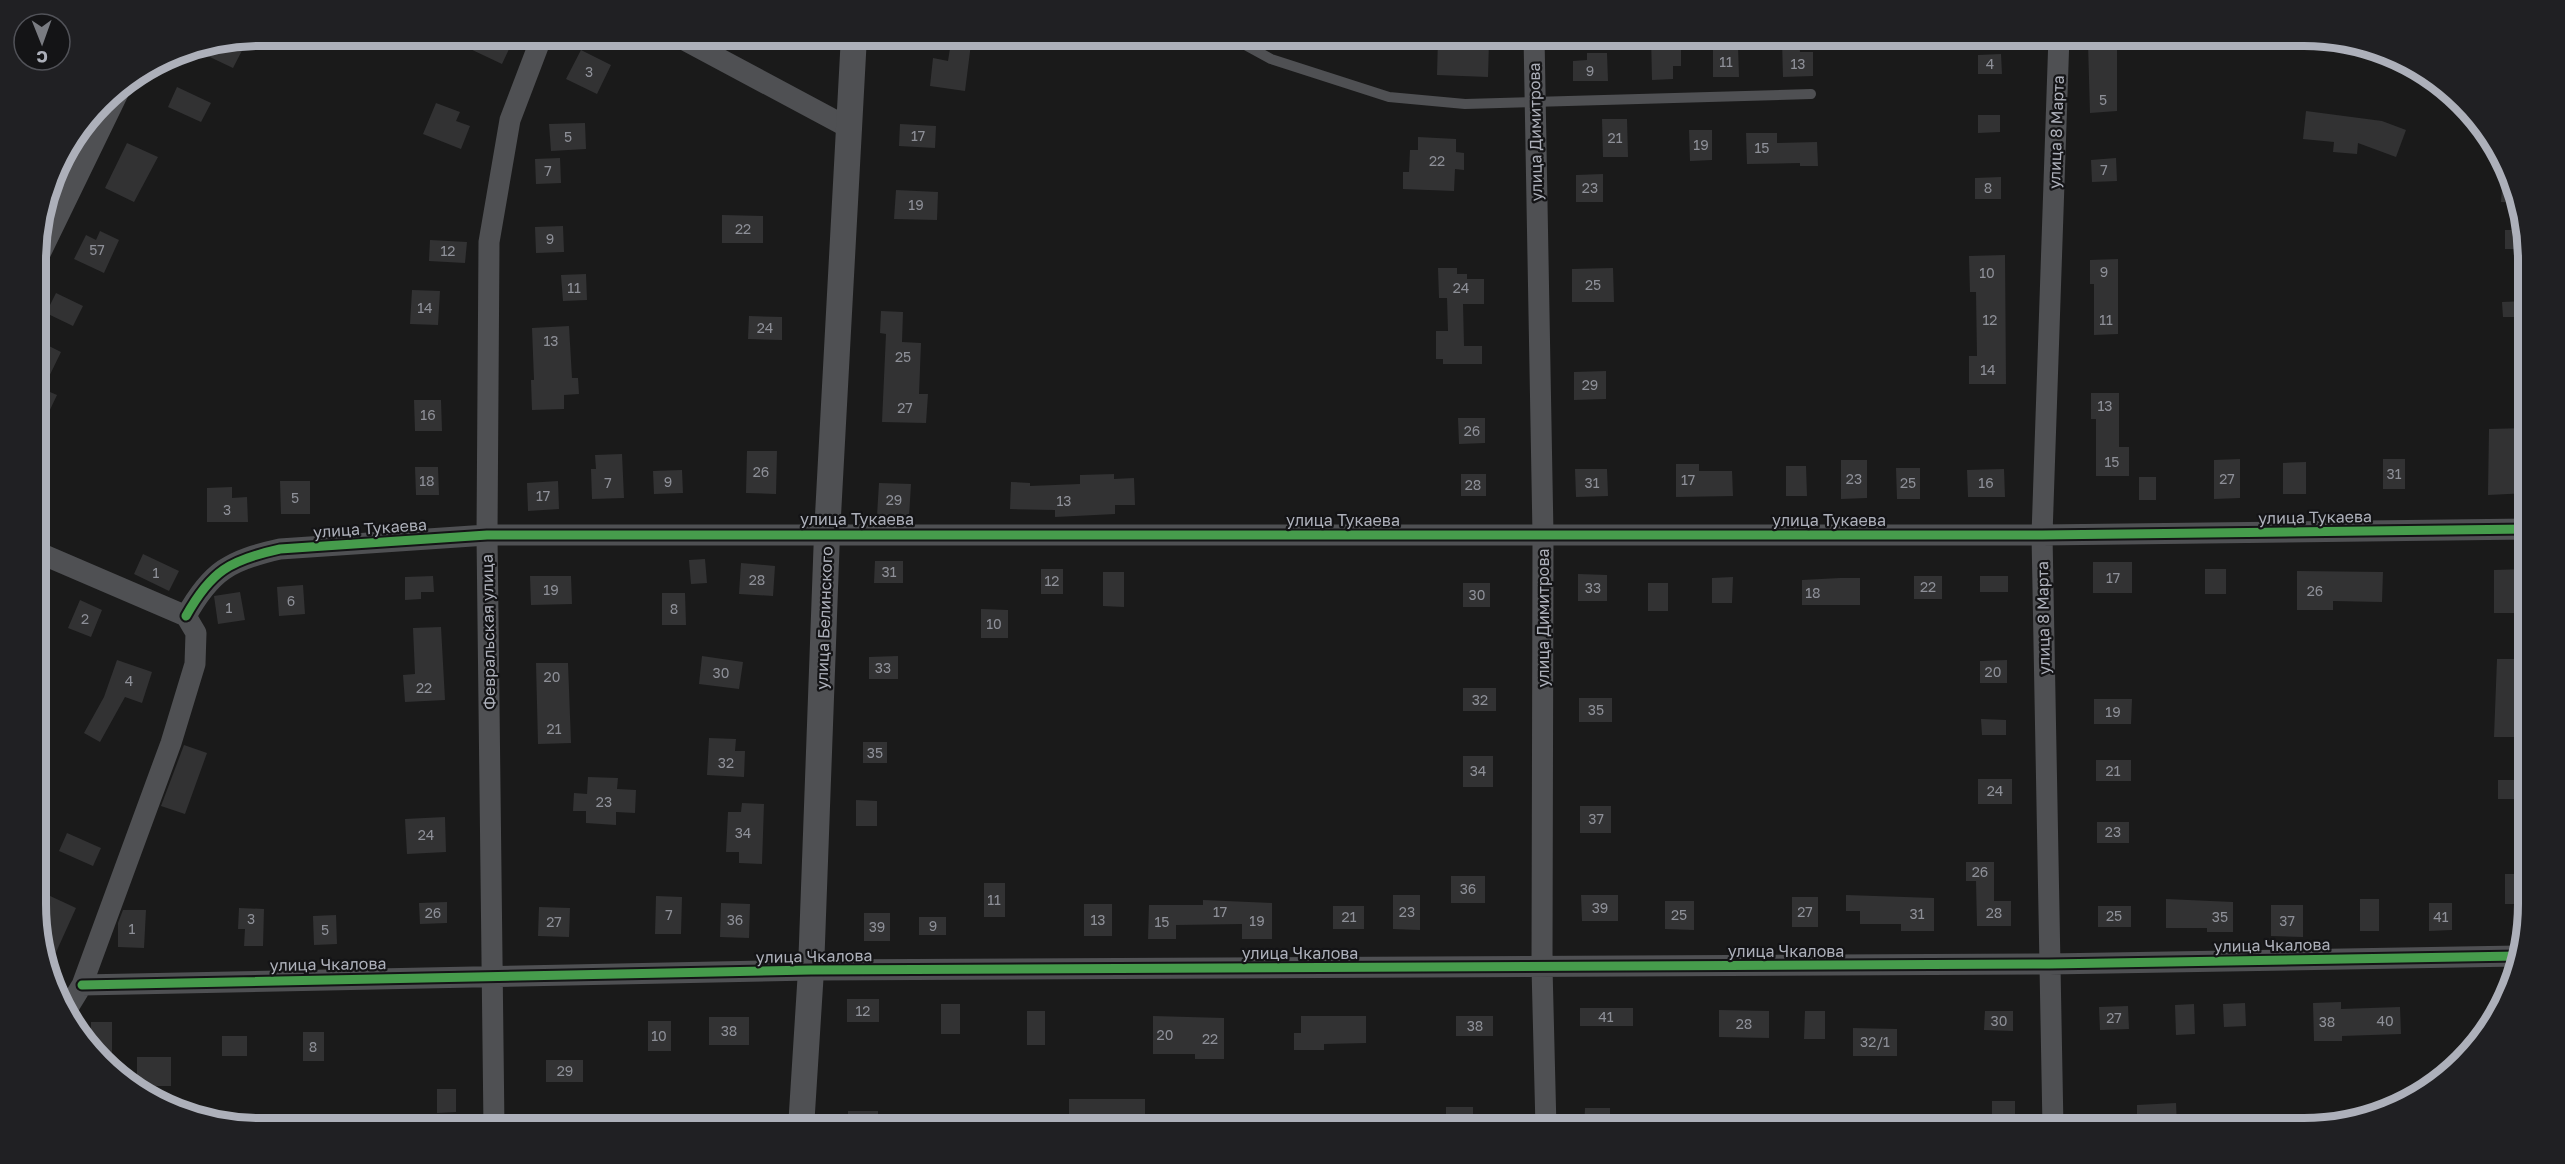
<svg xmlns="http://www.w3.org/2000/svg" width="2565" height="1164" font-family="'Golos Text',sans-serif">
<style>
.building{fill:#323233}
.lines{fill:none;stroke-linecap:round;stroke-linejoin:round}
.service{stroke:#4f5053;stroke-width:10}
.minor{stroke:#4f5053;stroke-width:21}
.tertiary{stroke:#4f5053;stroke-width:26}
.cycleway-casing{stroke:#141416;stroke-width:13}
.cycleway{stroke:#469c4c;stroke-width:9}
.labels{text-anchor:middle;stroke-width:4.5;stroke-linejoin:round;paint-order:stroke}
.number-label{font-size:14px;fill:#8e9098}
.street-label{font-size:16px;fill:#adb0ba;stroke:#141416}
.rim{fill:none;stroke:#adb0ba;stroke-width:8}
</style>
<rect width="100%" height="100%" fill="#1a1a1a"/>
<path class="building" d="M 471,36 L 493,36 L 511,45 L 502,64 L 466,47 Z
M 952,36 L 972,36 L 965,91 L 930,86 L 933,58 L 948,61 Z
M 1651,36 L 1681,36 L 1681,66 L 1673,66 L 1673,79 L 1652,80 Z
M 248,39 L 233,68 L 193,49 L 195,49 Z
M 1438,39 L 1489,41 L 1488,77 L 1437,75 Z
M 1782,41 L 1799,41 L 1800,52 L 1813,52 L 1813,76 L 1783,77 Z
M 2117,42 L 2117,111 L 2090,113 L 2088,43 Z
M 1713,46 L 1738,46 L 1739,77 L 1713,77 Z
M 581,50 L 611,65 L 597,94 L 566,79 Z
M 1587,53 L 1607,53 L 1608,81 L 1573,81 L 1573,61 L 1587,60 Z
M 2001,54 L 2002,74 L 1978,74 L 1978,55 Z
M 177,87 L 211,103 L 201,122 L 168,107 Z
M 436,103 L 460,112 L 456,121 L 470,126 L 461,149 L 423,134 Z
M 2306,111 L 2382,121 L 2406,130 L 2396,157 L 2358,143 L 2357,154 L 2333,152 L 2334,142 L 2303,139 Z
M 1978,115 L 2000,115 L 2000,132 L 1978,133 Z
M 1602,119 L 1627,119 L 1628,157 L 1603,157 Z
M 585,123 L 586,149 L 551,151 L 549,124 Z
M 900,124 L 936,126 L 935,148 L 899,146 Z
M 1689,130 L 1712,130 L 1712,160 L 1690,161 Z
M 1746,133 L 1777,133 L 1777,143 L 1817,142 L 1818,166 L 1800,166 L 1800,163 L 1747,164 Z
M 1418,137 L 1456,139 L 1456,152 L 1464,153 L 1464,170 L 1455,169 L 1454,191 L 1403,189 L 1403,172 L 1409,172 L 1410,150 L 1418,150 Z
M 127,143 L 158,157 L 134,202 L 105,188 Z
M 560,158 L 561,183 L 536,184 L 535,159 Z
M 2116,158 L 2117,181 L 2092,182 L 2091,160 Z
M 2504,161 L 2512,175 L 2520,203 L 2501,202 Z
M 1603,174 L 1603,202 L 1576,202 L 1576,175 Z
M 2001,177 L 2001,199 L 1975,199 L 1975,178 Z
M 896,190 L 938,192 L 937,220 L 894,219 Z
M 722,215 L 763,216 L 763,243 L 722,243 Z
M 563,226 L 564,252 L 536,253 L 535,227 Z
M 2505,230 L 2527,230 L 2527,249 L 2505,249 Z
M 100,231 L 119,240 L 104,273 L 74,259 L 86,235 L 96,240 Z
M 430,240 L 467,242 L 465,263 L 429,261 Z
M 2005,255 L 2006,384 L 1969,384 L 1969,356 L 1977,356 L 1976,292 L 1970,292 L 1969,256 Z
M 2118,259 L 2118,334 L 2094,335 L 2094,284 L 2090,284 L 2090,260 Z
M 1438,268 L 1457,268 L 1457,274 L 1467,274 L 1467,279 L 1484,279 L 1484,304 L 1463,304 L 1464,346 L 1482,346 L 1482,364 L 1443,364 L 1443,359 L 1436,359 L 1436,331 L 1448,331 L 1447,298 L 1439,298 Z
M 1613,268 L 1614,302 L 1572,302 L 1572,269 Z
M 586,274 L 587,300 L 563,301 L 561,275 Z
M 412,290 L 440,291 L 438,325 L 410,324 Z
M 56,293 L 83,306 L 73,326 L 46,313 Z
M 2526,301 L 2527,317 L 2503,317 L 2502,302 Z
M 881,311 L 903,312 L 902,342 L 921,343 L 919,394 L 928,394 L 926,423 L 882,422 L 886,334 L 880,333 Z
M 749,316 L 782,317 L 782,340 L 748,339 Z
M 569,326 L 572,378 L 578,378 L 579,394 L 564,395 L 564,409 L 532,410 L 531,380 L 534,380 L 532,328 Z
M 37,340 L 61,352 L 43,389 L 57,395 L 37,437 Z
M 1606,371 L 1606,399 L 1574,400 L 1574,372 Z
M 2091,393 L 2119,393 L 2119,447 L 2129,447 L 2129,476 L 2096,476 L 2096,419 L 2091,419 Z
M 414,400 L 441,400 L 442,431 L 415,431 Z
M 1458,418 L 1485,418 L 1485,443 L 1459,444 Z
M 2528,428 L 2528,493 L 2488,495 L 2489,429 Z
M 747,451 L 777,451 L 776,494 L 746,493 Z
M 622,454 L 624,498 L 592,499 L 591,469 L 596,469 L 595,455 Z
M 2240,459 L 2240,498 L 2214,499 L 2214,460 Z
M 2383,459 L 2405,459 L 2405,489 L 2383,489 Z
M 1841,460 L 1867,460 L 1867,498 L 1841,499 Z
M 2306,462 L 2306,494 L 2283,494 L 2283,463 Z
M 1676,464 L 1699,464 L 1699,471 L 1732,471 L 1733,496 L 1676,497 Z
M 1786,466 L 1806,466 L 1807,496 L 1786,496 Z
M 415,467 L 438,467 L 439,495 L 416,495 Z
M 1896,468 L 1920,468 L 1920,499 L 1897,499 Z
M 1575,469 L 1607,469 L 1608,496 L 1576,497 Z
M 2004,469 L 2005,497 L 1968,497 L 1967,470 Z
M 682,470 L 683,493 L 654,494 L 653,471 Z
M 1114,474 L 1114,479 L 1134,478 L 1135,505 L 1115,505 L 1115,514 L 1055,517 L 1055,510 L 1010,509 L 1011,482 L 1030,483 L 1030,486 L 1080,484 L 1080,475 Z
M 1461,474 L 1486,474 L 1486,496 L 1461,496 Z
M 2139,477 L 2156,477 L 2156,500 L 2139,500 Z
M 280,481 L 310,481 L 310,514 L 281,514 Z
M 558,481 L 559,509 L 528,511 L 527,483 Z
M 879,483 L 911,484 L 909,517 L 877,516 Z
M 232,487 L 232,498 L 247,497 L 248,522 L 207,522 L 207,488 Z
M 143,554 L 179,571 L 169,591 L 134,574 Z
M 705,559 L 707,583 L 691,584 L 689,560 Z
M 875,561 L 903,561 L 903,583 L 874,583 Z
M 2093,562 L 2132,562 L 2132,593 L 2093,593 Z
M 741,563 L 775,566 L 773,596 L 739,594 Z
M 1041,569 L 1063,569 L 1063,594 L 1041,594 Z
M 2205,569 L 2226,569 L 2226,594 L 2205,594 Z
M 2527,569 L 2527,613 L 2494,613 L 2494,570 Z
M 2297,571 L 2383,572 L 2382,602 L 2333,601 L 2333,610 L 2297,610 Z
M 1103,572 L 1124,572 L 1124,607 L 1103,606 Z
M 1578,574 L 1607,575 L 1607,601 L 1578,601 Z
M 433,576 L 434,592 L 421,592 L 421,599 L 405,600 L 405,577 Z
M 530,576 L 571,576 L 572,604 L 531,605 Z
M 1914,576 L 1942,576 L 1942,599 L 1914,599 Z
M 1980,576 L 2008,576 L 2008,592 L 1980,592 Z
M 1733,577 L 1732,603 L 1712,603 L 1712,578 Z
M 1840,578 L 1860,578 L 1860,605 L 1802,605 L 1802,580 Z
M 1463,583 L 1490,583 L 1490,607 L 1463,607 Z
M 1648,583 L 1668,583 L 1668,611 L 1648,611 Z
M 303,585 L 305,614 L 279,616 L 277,587 Z
M 240,592 L 245,620 L 218,624 L 214,596 Z
M 662,593 L 685,593 L 686,625 L 662,625 Z
M 80,600 L 102,610 L 91,637 L 68,628 Z
M 981,609 L 1008,610 L 1008,638 L 981,638 Z
M 441,627 L 445,700 L 405,702 L 403,675 L 415,674 L 413,628 Z
M 702,656 L 743,662 L 739,689 L 699,684 Z
M 898,656 L 898,679 L 869,679 L 869,657 Z
M 2497,659 L 2528,659 L 2528,695 L 2522,695 L 2522,737 L 2494,737 Z
M 117,660 L 152,672 L 142,703 L 125,697 L 100,742 L 84,733 L 104,697 Z
M 2007,660 L 2007,683 L 1980,683 L 1980,661 Z
M 536,663 L 568,663 L 571,743 L 538,744 Z
M 1463,688 L 1496,688 L 1496,711 L 1463,711 Z
M 1579,698 L 1612,698 L 1612,722 L 1579,722 Z
M 2094,699 L 2132,699 L 2131,724 L 2094,724 Z
M 1981,719 L 2006,720 L 2006,735 L 1982,735 Z
M 709,738 L 736,739 L 735,751 L 745,751 L 744,777 L 707,775 Z
M 863,742 L 887,742 L 887,763 L 863,763 Z
M 184,745 L 207,753 L 185,814 L 161,806 Z
M 1463,756 L 1493,756 L 1493,787 L 1463,787 Z
M 2096,760 L 2131,760 L 2131,781 L 2096,781 Z
M 588,777 L 618,778 L 617,789 L 636,790 L 635,813 L 616,812 L 616,825 L 586,823 L 586,811 L 573,811 L 574,793 L 587,794 Z
M 1978,779 L 2012,779 L 2012,804 L 1978,804 Z
M 2498,780 L 2527,780 L 2527,799 L 2498,799 Z
M 856,800 L 877,801 L 877,826 L 856,826 Z
M 742,803 L 764,804 L 762,864 L 739,863 L 739,852 L 726,852 L 728,812 L 741,812 Z
M 1580,806 L 1611,806 L 1611,833 L 1580,833 Z
M 445,817 L 446,852 L 407,854 L 405,819 Z
M 2097,822 L 2129,822 L 2129,843 L 2097,843 Z
M 67,833 L 101,848 L 93,866 L 59,851 Z
M 1966,862 L 1994,862 L 1994,901 L 2011,901 L 2011,926 L 1977,926 L 1976,881 L 1966,881 Z
M 2505,874 L 2529,874 L 2529,904 L 2505,904 Z
M 1451,876 L 1485,876 L 1485,903 L 1451,903 Z
M 984,883 L 1005,883 L 1005,917 L 984,917 Z
M 48,895 L 76,908 L 48,970 L 38,933 L 38,916 Z
M 1393,895 L 1420,895 L 1420,930 L 1393,929 Z
M 1581,895 L 1618,895 L 1618,921 L 1582,921 Z
M 1846,895 L 1934,898 L 1934,931 L 1901,931 L 1901,924 L 1860,924 L 1860,911 L 1846,911 Z
M 656,896 L 682,897 L 681,934 L 655,934 Z
M 1792,897 L 1818,897 L 1818,927 L 1792,927 Z
M 2166,899 L 2233,902 L 2233,932 L 2207,932 L 2207,928 L 2166,928 Z
M 2360,899 L 2379,899 L 2379,931 L 2360,931 Z
M 1203,900 L 1272,903 L 1272,939 L 1242,939 L 1242,924 L 1176,925 L 1176,939 L 1148,939 L 1149,905 L 1203,905 Z
M 1665,901 L 1694,901 L 1694,930 L 1665,929 Z
M 447,902 L 447,923 L 420,924 L 419,903 Z
M 721,903 L 750,904 L 749,938 L 720,937 Z
M 2429,903 L 2452,903 L 2452,930 L 2429,931 Z
M 1084,904 L 1112,904 L 1112,936 L 1084,936 Z
M 2271,905 L 2303,905 L 2303,937 L 2271,936 Z
M 1333,906 L 1364,906 L 1364,929 L 1333,929 Z
M 2098,906 L 2131,906 L 2131,927 L 2098,927 Z
M 539,907 L 570,908 L 569,937 L 538,936 Z
M 239,908 L 264,909 L 263,946 L 244,946 L 245,929 L 238,929 Z
M 123,910 L 146,910 L 144,948 L 118,947 L 118,923 Z
M 864,913 L 890,913 L 890,941 L 864,941 Z
M 336,915 L 337,944 L 314,945 L 313,916 Z
M 919,917 L 946,917 L 946,935 L 919,935 Z
M 847,999 L 879,999 L 879,1022 L 847,1022 Z
M 2341,1002 L 2341,1009 L 2400,1007 L 2401,1034 L 2342,1036 L 2342,1041 L 2314,1041 L 2313,1003 Z
M 2245,1003 L 2246,1026 L 2224,1027 L 2223,1004 Z
M 941,1004 L 960,1004 L 960,1034 L 941,1034 Z
M 2194,1004 L 2195,1034 L 2176,1035 L 2175,1005 Z
M 2128,1006 L 2129,1029 L 2100,1030 L 2099,1007 Z
M 1580,1008 L 1633,1008 L 1633,1026 L 1580,1026 Z
M 1719,1010 L 1769,1011 L 1769,1038 L 1719,1037 Z
M 1027,1011 L 1045,1011 L 1045,1045 L 1027,1045 Z
M 1805,1011 L 1825,1011 L 1825,1039 L 1804,1039 Z
M 1985,1011 L 2013,1011 L 2013,1031 L 1984,1030 Z
M 1153,1016 L 1224,1018 L 1224,1059 L 1195,1059 L 1195,1054 L 1153,1054 Z
M 1301,1016 L 1366,1016 L 1366,1043 L 1324,1044 L 1324,1050 L 1294,1050 L 1294,1033 L 1301,1033 Z
M 1456,1016 L 1493,1016 L 1493,1036 L 1456,1036 Z
M 709,1017 L 749,1017 L 749,1045 L 709,1045 Z
M 648,1021 L 671,1021 L 671,1051 L 648,1051 Z
M 91,1022 L 112,1022 L 112,1053 L 95,1053 L 91,1049 Z
M 1853,1028 L 1897,1029 L 1897,1056 L 1853,1056 Z
M 303,1032 L 324,1032 L 324,1061 L 303,1061 Z
M 222,1036 L 247,1036 L 247,1056 L 222,1056 Z
M 137,1057 L 171,1057 L 171,1086 L 137,1086 Z
M 546,1060 L 583,1060 L 583,1082 L 546,1082 Z
M 437,1089 L 456,1089 L 456,1112 L 437,1113 Z
M 1069,1099 L 1145,1099 L 1145,1128 L 1069,1128 Z
M 1992,1101 L 2015,1101 L 2015,1123 L 1992,1123 Z
M 2176,1103 L 2177,1128 L 2137,1128 L 2137,1105 Z
M 1446,1107 L 1473,1107 L 1473,1127 L 1446,1127 Z
M 1585,1108 L 1610,1108 L 1610,1128 L 1584,1128 Z
M 848,1111 L 878,1111 L 878,1128 L 848,1128 Z"/>
<g class="lines">
<path class="service" d="M 1229,36 L 1271,59 L 1389,97 L 1465,104 L 1811,94"/>
<path class="minor" d="M 677,36 L 851,129
M 1534,36 L 1543,535 L 1542,967 L 1546,1128
M 37,260 L 121,87
M 37,552 L 186,616 L 196,633 L 195,664 L 171,743 L 82,985 L 66,1011
M 186,616 C 211,571 230,560 280,549 L 487,535 L 2042,535 L 2528,529
M 82,985 L 811,970 L 2049,964 L 2518,956
M 494,1128 L 487,535 L 489,242 L 510,120 L 542,36
M 2053,1128 L 2042,535 L 2059,36"/>
<path class="tertiary" d="M 801,1128 L 811,970 L 827,534 L 854,36"/>
<g class="cycleway-casing">
<path id="cycleway" d="M 186,616 C 211,571 230,560 280,549 L 487,535 L 2042,535 L 2528,529
M 82,985 L 811,970 L 2049,964 L 2518,956"/>
</g>
<use href="#cycleway" class="cycleway"/>
</g>
<g class="labels">
<g class="number-label">
<text x="1726" y="67">11</text>
<text x="1798" y="69">13</text>
<text x="1990" y="69">4</text>
<text x="1590" y="76">9</text>
<text x="589" y="77">3</text>
<text x="2103" y="105">5</text>
<text x="918" y="141">17</text>
<text x="568" y="142">5</text>
<text x="1615" y="143">21</text>
<text x="1701" y="150">19</text>
<text x="1762" y="153">15</text>
<text x="1437" y="166">22</text>
<text x="2104" y="175">7</text>
<text x="548" y="176">7</text>
<text x="1590" y="193">23</text>
<text x="1988" y="193">8</text>
<text x="916" y="210">19</text>
<text x="743" y="234">22</text>
<text x="550" y="244">9</text>
<text x="97" y="255">57</text>
<text x="448" y="256">12</text>
<text x="2104" y="277">9</text>
<text x="1987" y="278">10</text>
<text x="1593" y="290">25</text>
<text x="574" y="293">11</text>
<text x="1461" y="293">24</text>
<text x="425" y="313">14</text>
<text x="1990" y="325">12</text>
<text x="2106" y="325">11</text>
<text x="765" y="333">24</text>
<text x="551" y="346">13</text>
<text x="903" y="362">25</text>
<text x="1988" y="375">14</text>
<text x="1590" y="390">29</text>
<text x="2105" y="411">13</text>
<text x="905" y="413">27</text>
<text x="428" y="420">16</text>
<text x="1472" y="436">26</text>
<text x="2112" y="467">15</text>
<text x="761" y="477">26</text>
<text x="2394" y="479">31</text>
<text x="1854" y="484">23</text>
<text x="2227" y="484">27</text>
<text x="1688" y="485">17</text>
<text x="427" y="486">18</text>
<text x="668" y="487">9</text>
<text x="608" y="488">7</text>
<text x="1592" y="488">31</text>
<text x="1908" y="488">25</text>
<text x="1986" y="488">16</text>
<text x="1473" y="490">28</text>
<text x="543" y="501">17</text>
<text x="295" y="503">5</text>
<text x="894" y="505">29</text>
<text x="1064" y="506">13</text>
<text x="227" y="515">3</text>
<text x="889" y="577">31</text>
<text x="156" y="578">1</text>
<text x="2113" y="583">17</text>
<text x="757" y="585">28</text>
<text x="1052" y="586">12</text>
<text x="1928" y="592">22</text>
<text x="1593" y="593">33</text>
<text x="551" y="595">19</text>
<text x="2315" y="596">26</text>
<text x="1813" y="598">18</text>
<text x="1477" y="600">30</text>
<text x="291" y="606">6</text>
<text x="229" y="613">1</text>
<text x="674" y="614">8</text>
<text x="85" y="624">2</text>
<text x="994" y="629">10</text>
<text x="883" y="673">33</text>
<text x="1993" y="677">20</text>
<text x="721" y="678">30</text>
<text x="552" y="682">20</text>
<text x="129" y="686">4</text>
<text x="424" y="693">22</text>
<text x="1480" y="705">32</text>
<text x="1596" y="715">35</text>
<text x="2113" y="717">19</text>
<text x="554" y="734">21</text>
<text x="875" y="758">35</text>
<text x="726" y="768">32</text>
<text x="1478" y="776">34</text>
<text x="2113" y="776">21</text>
<text x="1995" y="796">24</text>
<text x="604" y="807">23</text>
<text x="1596" y="824">37</text>
<text x="2113" y="837">23</text>
<text x="743" y="838">34</text>
<text x="426" y="840">24</text>
<text x="1980" y="877">26</text>
<text x="1468" y="894">36</text>
<text x="994" y="905">11</text>
<text x="1600" y="913">39</text>
<text x="1220" y="917">17</text>
<text x="1407" y="917">23</text>
<text x="1805" y="917">27</text>
<text x="433" y="918">26</text>
<text x="1994" y="918">28</text>
<text x="1917" y="919">31</text>
<text x="669" y="920">7</text>
<text x="1679" y="920">25</text>
<text x="2114" y="921">25</text>
<text x="1349" y="922">21</text>
<text x="2220" y="922">35</text>
<text x="2441" y="922">41</text>
<text x="251" y="924">3</text>
<text x="735" y="925">36</text>
<text x="1098" y="925">13</text>
<text x="1257" y="926">19</text>
<text x="2287" y="926">37</text>
<text x="554" y="927">27</text>
<text x="1162" y="927">15</text>
<text x="933" y="931">9</text>
<text x="877" y="932">39</text>
<text x="132" y="934">1</text>
<text x="325" y="935">5</text>
<text x="863" y="1016">12</text>
<text x="1606" y="1022">41</text>
<text x="2114" y="1023">27</text>
<text x="1999" y="1026">30</text>
<text x="2385" y="1026">40</text>
<text x="2327" y="1027">38</text>
<text x="1744" y="1029">28</text>
<text x="1475" y="1031">38</text>
<text x="729" y="1036">38</text>
<text x="1165" y="1040">20</text>
<text x="659" y="1041">10</text>
<text x="1210" y="1044">22</text>
<text x="1875" y="1047">32/1</text>
<text x="313" y="1052">8</text>
<text x="565" y="1076">29</text>
</g>
<g class="street-label">
<text transform="translate(1535 132) rotate(-91)" y="6">улица Димитрова</text>
<text transform="translate(2056 132) rotate(-88)" y="6">улица 8 Марта</text>
<text transform="translate(2315 517) rotate(-1)" y="6">улица Тукаева</text>
<text x="857" y="525">улица Тукаева</text>
<text x="1343" y="526">улица Тукаева</text>
<text x="1829" y="526">улица Тукаева</text>
<text transform="translate(370 528) rotate(-4)" y="6">улица Тукаева</text>
<text transform="translate(824 618) rotate(-88)" y="6">улица Белинского</text>
<text transform="translate(1543 618) rotate(-90)" y="6">улица Димитрова</text>
<text transform="translate(2043 618) rotate(-91)" y="6">улица 8 Марта</text>
<text transform="translate(488 632) rotate(-91)" y="6">Февральская улица</text>
<text transform="translate(2272 945) rotate(-1)" y="6">улица Чкалова</text>
<text x="1786" y="957">улица Чкалова</text>
<text x="1300" y="959">улица Чкалова</text>
<text transform="translate(814 956) rotate(-1)" y="6">улица Чкалова</text>
<text transform="translate(328 964) rotate(-1)" y="6">улица Чкалова</text>
</g>
</g>
<path d="M0 0H2565V1164H0ZM260 46H2304A214 214 0 0 1 2518 260V904A214 214 0 0 1 2304 1118H260A214 214 0 0 1 46 904V260A214 214 0 0 1 260 46Z" fill="#202023" fill-rule="evenodd"/>
<path class="rim" d="M260 46H2304A214 214 0 0 1 2518 260V904A214 214 0 0 1 2304 1118H260A214 214 0 0 1 46 904V260A214 214 0 0 1 260 46Z"/>
<g transform="translate(42 42) rotate(179)"><circle r="28" fill="#141416" stroke="#515258" stroke-width="1.5"/>
<path d="M0-4.5L10 22L0 15L-10 22Z" fill="#7a7c82"/>
<text y="-9" font-size="16" font-weight="bold" text-anchor="middle" fill="#adb0ba">С</text>
</g>
</svg>
